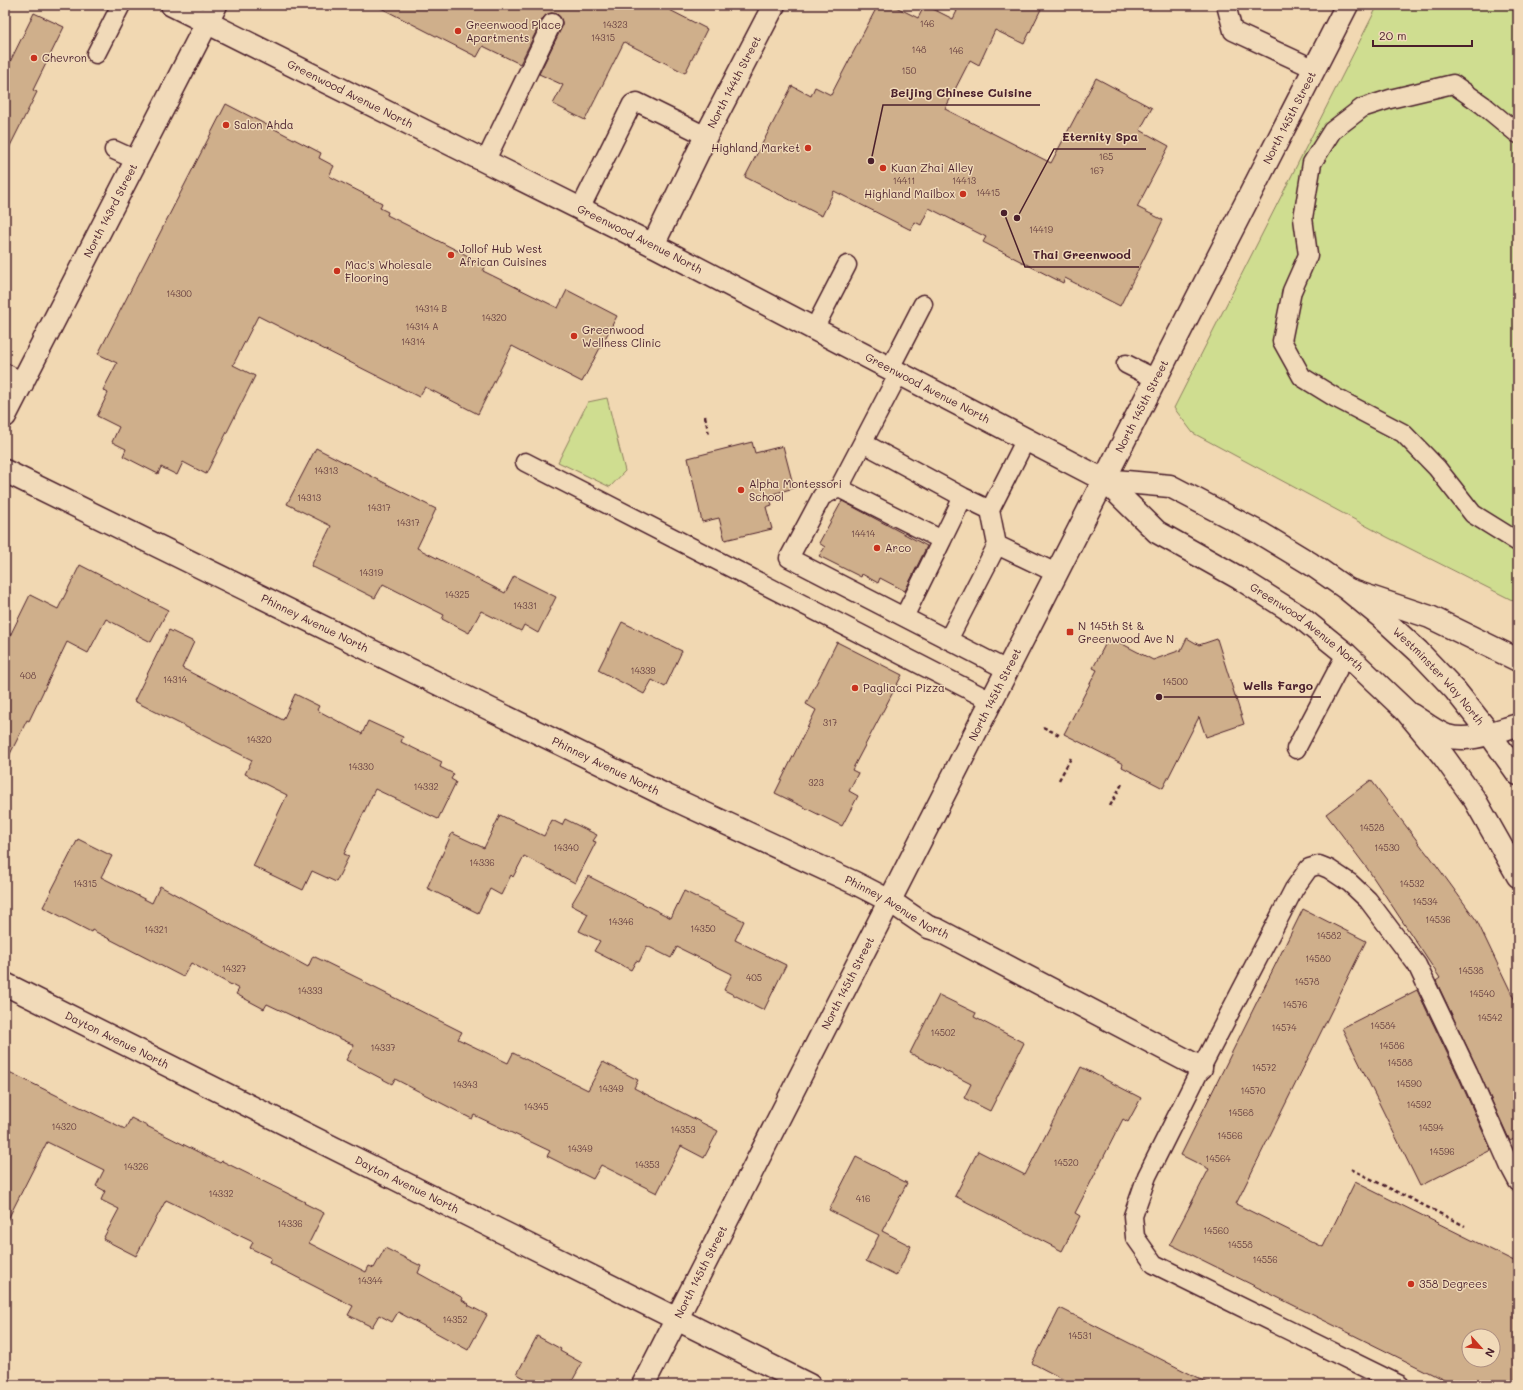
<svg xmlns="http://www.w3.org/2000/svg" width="1523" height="1390" font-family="Mali,sans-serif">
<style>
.green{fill:#cfdd90;stroke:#8c7e5e}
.building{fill:#cfaf8b;stroke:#4a1f2b;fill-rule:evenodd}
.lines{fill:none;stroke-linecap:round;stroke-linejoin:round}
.service-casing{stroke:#4a1f2b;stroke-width:21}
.minor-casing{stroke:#4a1f2b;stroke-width:25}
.tertiary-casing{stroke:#4a1f2b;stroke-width:25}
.secondary-casing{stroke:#4a1f2b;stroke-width:25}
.path{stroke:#4a1f2b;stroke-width:2.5;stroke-dasharray:4 3;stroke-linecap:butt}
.service{stroke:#f1dab9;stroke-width:18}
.minor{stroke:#f1dab9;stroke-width:22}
.tertiary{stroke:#f1dab9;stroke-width:22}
.secondary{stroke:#f1dab9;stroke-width:22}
.poi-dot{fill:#c8321e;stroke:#f1dab9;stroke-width:1.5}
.labels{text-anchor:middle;stroke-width:3;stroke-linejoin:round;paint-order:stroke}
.number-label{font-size:9px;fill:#6b4343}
.poi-label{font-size:11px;fill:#4a1f2b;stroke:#f1dab9;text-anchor:start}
.street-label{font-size:11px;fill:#4a1f2b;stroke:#f1dab9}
.leader{fill:none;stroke:#4a1f2b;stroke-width:1.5}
.callout-dot{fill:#4a1f2b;stroke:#f1dab9;stroke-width:1.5}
.callout-label{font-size:12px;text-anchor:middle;font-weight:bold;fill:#4a1f2b;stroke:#f1dab9;stroke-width:3;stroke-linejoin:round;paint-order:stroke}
</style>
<rect width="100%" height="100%" fill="#f1d8b2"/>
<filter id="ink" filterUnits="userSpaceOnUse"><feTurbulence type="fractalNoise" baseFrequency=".025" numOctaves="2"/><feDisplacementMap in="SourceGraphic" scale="8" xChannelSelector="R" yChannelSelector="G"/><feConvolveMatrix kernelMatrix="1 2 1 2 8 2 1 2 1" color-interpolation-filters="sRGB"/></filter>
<g filter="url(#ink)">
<path class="green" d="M 1378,5 L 1518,5 L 1518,603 L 1387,537 L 1193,433 L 1174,408 Z
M 607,398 L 625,471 L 610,487 L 558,462 L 588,402 Z"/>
<path class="building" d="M 375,5 L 660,5 L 707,29 L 685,73 L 624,42 L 585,120 L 553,104 L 563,85 L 539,74 L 562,27 L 562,22 L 560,17 L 557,14 L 551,13 L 546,15 L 543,18 L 520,64 L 483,46 L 477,57 Z
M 878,5 L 892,5 L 918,18 L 925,5 L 953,19 L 957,11 L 945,5 L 1043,5 L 1024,44 L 995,30 L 979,65 L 970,60 L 945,109 L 1051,163 L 1096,78 L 1152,108 L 1140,130 L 1169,146 L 1137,207 L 1163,220 L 1120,306 L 1065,278 L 1063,283 L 983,242 L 986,237 L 929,208 L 921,225 L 915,222 L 911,230 L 834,191 L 822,216 L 745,177 L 792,86 L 811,96 L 815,87 L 831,95 Z
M 34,13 L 64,27 L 33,90 L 37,92 L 5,156 L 5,72 Z
M 226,104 L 321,153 L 319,158 L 334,166 L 329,176 L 382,203 L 380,208 L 388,212 L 387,215 L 486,265 L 483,271 L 558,308 L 567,290 L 617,316 L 582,382 L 512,346 L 478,414 L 425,387 L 419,397 L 258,316 L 233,365 L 255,376 L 206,474 L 183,462 L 177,475 L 161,467 L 158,474 L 123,456 L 126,449 L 112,442 L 119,427 L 97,416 L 108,393 L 103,390 L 117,363 L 98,354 Z
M 752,442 L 755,453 L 783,446 L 794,488 L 769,495 L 772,505 L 766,507 L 772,529 L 725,540 L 719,518 L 702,522 L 688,458 Z
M 316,448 L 436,509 L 417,548 L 505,593 L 514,576 L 556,597 L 538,633 L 524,625 L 521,631 L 481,611 L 469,633 L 442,619 L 444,615 L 383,584 L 375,598 L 311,566 L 331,526 L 287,504 Z
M 842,501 L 927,546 L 905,591 L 880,578 L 878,583 L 862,574 L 861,577 L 819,556 L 825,547 L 819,543 Z
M 80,565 L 168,610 L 151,642 L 106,619 L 88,653 L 67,642 L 29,721 L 27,720 L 5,764 L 5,646 L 30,595 L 58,609 Z
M 622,622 L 682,651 L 665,687 L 652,680 L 644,694 L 598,670 Z
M 169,630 L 194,642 L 182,668 L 283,720 L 295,694 L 319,706 L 317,710 L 362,734 L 368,721 L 403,737 L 401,742 L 442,762 L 440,767 L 454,774 L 451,779 L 456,782 L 438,819 L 375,789 L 344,854 L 349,856 L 336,882 L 312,871 L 303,890 L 253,866 L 287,795 L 245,774 L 252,760 L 134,701 Z
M 1109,637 L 1153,660 L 1181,650 L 1187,638 L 1199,645 L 1217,639 L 1244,724 L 1206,737 L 1199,717 L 1163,788 L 1122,767 L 1123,764 L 1064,734 L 1097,670 L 1093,668 Z
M 837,642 L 902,675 L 852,770 L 858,773 L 849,791 L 858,796 L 842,826 L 775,793 L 816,710 L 806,704 Z
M 1371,780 L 1428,855 L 1429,855 L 1477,921 L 1518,1007 L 1518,1137 L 1510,1141 L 1477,1068 L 1436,981 L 1440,978 L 1367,868 L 1326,814 Z
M 500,815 L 544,836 L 552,820 L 562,825 L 565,819 L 597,835 L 593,841 L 596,842 L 575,883 L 524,856 L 513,877 L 511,875 L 501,895 L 490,889 L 478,913 L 427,888 L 452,833 L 484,848 Z
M 78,839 L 112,856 L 101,877 L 152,903 L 160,886 L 308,967 L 313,956 L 364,981 L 363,982 L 462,1032 L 458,1039 L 508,1063 L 513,1053 L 588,1090 L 603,1062 L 638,1080 L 634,1088 L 718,1131 L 704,1158 L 681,1146 L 657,1193 L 601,1165 L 593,1179 L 547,1156 L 550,1151 L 474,1115 L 472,1119 L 395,1079 L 392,1084 L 346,1060 L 354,1045 L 267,1004 L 264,1009 L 236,994 L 239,989 L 191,963 L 183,977 L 92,930 L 91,932 L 43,907 Z
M 588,876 L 671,918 L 684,891 L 744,921 L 735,940 L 786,965 L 764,1010 L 724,990 L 732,974 L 677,947 L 671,958 L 647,946 L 639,962 L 636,961 L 631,970 L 594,951 L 600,941 L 579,931 L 588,914 L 571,905 Z
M 1303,909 L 1366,941 L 1236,1204 L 1323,1247 L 1355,1182 L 1518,1263 L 1518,1385 L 1454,1385 L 1170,1244 L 1209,1169 L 1181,1155 ZM 1469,1336 L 1493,1336 L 1493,1360 L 1469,1360 Z
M 1417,990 L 1458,1076 L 1491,1150 L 1420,1186 L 1342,1028 Z
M 939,995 L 976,1013 L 974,1017 L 1024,1043 L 990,1111 L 964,1098 L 971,1084 L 910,1053 Z
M 1081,1067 L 1141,1098 L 1128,1122 L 1123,1119 L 1075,1213 L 1080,1216 L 1062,1251 L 955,1196 L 978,1151 L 1025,1175 Z
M 5,1070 L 125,1129 L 131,1118 L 220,1163 L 222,1161 L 305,1202 L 304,1203 L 324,1213 L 309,1243 L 366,1272 L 369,1266 L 374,1268 L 385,1248 L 421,1266 L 418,1273 L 463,1298 L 462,1300 L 469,1304 L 468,1305 L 487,1315 L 468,1350 L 398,1312 L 392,1322 L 379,1315 L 372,1327 L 348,1315 L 353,1306 L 269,1263 L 271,1258 L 250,1248 L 253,1242 L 166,1200 L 136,1256 L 103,1239 L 119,1209 L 101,1200 L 105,1191 L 96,1186 L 104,1170 L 47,1142 L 5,1225 Z
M 856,1157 L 907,1183 L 882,1231 L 911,1246 L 896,1276 L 866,1261 L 879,1235 L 829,1210 Z
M 1060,1308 L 1212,1385 L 1074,1385 L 1032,1363 Z
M 537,1336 L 561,1349 L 560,1351 L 582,1363 L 570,1385 L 537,1385 L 517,1374 Z"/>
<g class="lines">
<g class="service-casing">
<path id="service" d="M 1226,5 L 1233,31 L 1315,69
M 96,54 L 121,5
M 1518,134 L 1483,105 L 1453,84 L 1390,99 L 1362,108 L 1332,131 L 1312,163 L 1303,218 L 1308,255 L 1292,291 L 1282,341 L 1302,377 L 1336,398 L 1403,433 L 1437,468 L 1473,514 L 1518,542
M 114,150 L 136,160
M 485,162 L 552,23
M 580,209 L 632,104 L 637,102 L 706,136
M 814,329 L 847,265
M 1126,364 L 1156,379
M 890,368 L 923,304
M 899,373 L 839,488 L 822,496 L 789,558 L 1007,670
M 863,443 L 963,497 L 990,510 L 997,545 L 1056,573
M 525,462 L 991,701
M 839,488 L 942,540 L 904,617
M 990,510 L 1026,439
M 942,540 L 963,497
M 948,640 L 997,545
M 1296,749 L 1346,654
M 1400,1385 L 1154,1264 L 1135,1237 L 1133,1216 L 1147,1176 L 1201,1068 L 1294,889 L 1309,868 L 1319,865 L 1329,869 L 1350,883 L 1368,900 L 1417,965 L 1468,1072 L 1510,1167 L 1518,1182"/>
</g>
<g class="minor-casing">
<g id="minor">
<path id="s1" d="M 653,245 L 706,136 L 774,5"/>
<path d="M 5,375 L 22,384"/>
<path id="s2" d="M 5,416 L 216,5"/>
<path id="s3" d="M 5,471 L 667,796 L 855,883 L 890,901 L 928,927 L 938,930 L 1201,1068"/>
<path id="s4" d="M 5,984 L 809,1385"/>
</g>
</g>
<g class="tertiary-casing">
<g id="tertiary">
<path id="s5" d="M 1104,480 L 1347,5"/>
<path d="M 1349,590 L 1430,617 L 1518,660"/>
<path d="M 1412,715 C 1423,722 1435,732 1447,736 C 1470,743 1496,731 1518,725"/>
</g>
</g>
<g class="secondary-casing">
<g id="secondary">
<path id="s6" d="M 172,5 L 653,245 L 1104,480 L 1157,532 L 1239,578 L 1299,616 L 1346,654 L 1406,711 L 1444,757 L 1475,800 L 1518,876"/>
<path id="s7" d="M 1104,480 L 1170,486 L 1260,533 L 1311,564 L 1347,589 L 1381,617 L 1418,651 L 1455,690 L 1489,733 L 1518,774"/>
<path id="s8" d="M 643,1385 L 1104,480"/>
</g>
</g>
<path class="path" d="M 705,416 L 709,435
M 1043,727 L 1059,735
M 1059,780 L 1072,756
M 1110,806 L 1123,782
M 1351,1169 L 1465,1226"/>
<use href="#service" class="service"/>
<use href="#minor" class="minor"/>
<use href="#tertiary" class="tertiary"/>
<use href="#secondary" class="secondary"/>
</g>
</g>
<g class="poi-dot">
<circle cx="458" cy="31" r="4"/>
<circle cx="34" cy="58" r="4"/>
<circle cx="226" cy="125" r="4"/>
<circle cx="808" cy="148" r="4"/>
<circle cx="883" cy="168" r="4"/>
<circle cx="963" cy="194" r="4"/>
<circle cx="451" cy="255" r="4"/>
<circle cx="337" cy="271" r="4"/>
<circle cx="574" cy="336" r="4"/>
<circle cx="741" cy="490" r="4"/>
<circle cx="877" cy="548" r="4"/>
<rect x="1066" y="628" width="8" height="8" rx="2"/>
<circle cx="855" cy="688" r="4"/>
<circle cx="1411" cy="1284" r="4"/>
</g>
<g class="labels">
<g class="number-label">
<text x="927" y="27">146</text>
<text x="615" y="28">14323</text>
<text x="603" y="41">14315</text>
<text x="919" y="53">148</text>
<text x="956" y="54">146</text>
<text x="909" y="74">150</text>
<text x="1106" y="160">165</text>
<text x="1097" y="174">167</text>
<text x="904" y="184">14411</text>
<text x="964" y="184">14413</text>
<text x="988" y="196">14415</text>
<text x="1041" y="233">14419</text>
<text x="179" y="297">14300</text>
<text x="431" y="312">14314 B</text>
<text x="494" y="321">14320</text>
<text x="422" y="330">14314 A</text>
<text x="413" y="345">14314</text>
<text x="326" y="474">14313</text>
<text x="309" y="501">14313</text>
<text x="379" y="511">14317</text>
<text x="408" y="526">14317</text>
<text x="863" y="537">14414</text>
<text x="371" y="576">14319</text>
<text x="457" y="598">14325</text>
<text x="525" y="609">14331</text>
<text x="643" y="674">14339</text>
<text x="28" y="679">408</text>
<text x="175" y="683">14314</text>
<text x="1175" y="685">14500</text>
<text x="830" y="726">317</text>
<text x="259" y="743">14320</text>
<text x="361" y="770">14330</text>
<text x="816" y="786">323</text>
<text x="426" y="790">14332</text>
<text x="1372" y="831">14528</text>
<text x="566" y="851">14340</text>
<text x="1387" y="851">14530</text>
<text x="482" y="866">14336</text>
<text x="85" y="887">14315</text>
<text x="1412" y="887">14532</text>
<text x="1425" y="905">14534</text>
<text x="1438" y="923">14536</text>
<text x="621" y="925">14346</text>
<text x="703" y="932">14350</text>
<text x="156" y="933">14321</text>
<text x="1329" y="939">14582</text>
<text x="1318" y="962">14580</text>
<text x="234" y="972">14327</text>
<text x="1471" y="974">14538</text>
<text x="754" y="981">405</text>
<text x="1307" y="985">14578</text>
<text x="310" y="994">14333</text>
<text x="1482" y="997">14540</text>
<text x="1295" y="1008">14576</text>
<text x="1490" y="1021">14542</text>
<text x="1383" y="1029">14584</text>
<text x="1284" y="1031">14574</text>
<text x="943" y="1036">14502</text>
<text x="1392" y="1049">14586</text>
<text x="383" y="1051">14337</text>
<text x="1400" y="1066">14588</text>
<text x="1264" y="1071">14572</text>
<text x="1409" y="1087">14590</text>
<text x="465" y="1088">14343</text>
<text x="611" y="1092">14349</text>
<text x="1253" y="1094">14570</text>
<text x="1419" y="1108">14592</text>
<text x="536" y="1110">14345</text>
<text x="1241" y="1116">14568</text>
<text x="64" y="1130">14320</text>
<text x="1431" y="1131">14594</text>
<text x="683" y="1133">14353</text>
<text x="1230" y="1139">14566</text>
<text x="580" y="1152">14349</text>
<text x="1442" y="1155">14596</text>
<text x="1218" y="1162">14564</text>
<text x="1066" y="1166">14520</text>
<text x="647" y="1168">14353</text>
<text x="136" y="1170">14326</text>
<text x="221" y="1197">14332</text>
<text x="863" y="1202">416</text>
<text x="290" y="1227">14336</text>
<text x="1216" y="1234">14560</text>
<text x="1240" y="1248">14558</text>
<text x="1265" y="1263">14556</text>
<text x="370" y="1284">14344</text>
<text x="455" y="1323">14352</text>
<text x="1080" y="1339">14531</text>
</g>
<g class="poi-label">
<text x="466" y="29">Greenwood Place<tspan x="466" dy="13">Apartments</tspan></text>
<text x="42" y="62">Chevron</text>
<text x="234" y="129">Salon Ahda</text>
<text x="800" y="152" text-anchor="end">Highland Market</text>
<text x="891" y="172">Kuan Zhai Alley</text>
<text x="955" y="198" text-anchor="end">Highland Mailbox</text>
<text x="459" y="253">Jollof Hub West<tspan x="459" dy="13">African Cuisines</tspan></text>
<text x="345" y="269">Mac's Wholesale<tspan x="345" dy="13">Flooring</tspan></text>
<text x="582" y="334">Greenwood<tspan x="582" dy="13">Wellness Clinic</tspan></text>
<text x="749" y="488">Alpha Montessori<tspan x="749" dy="13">School</tspan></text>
<text x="885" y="552">Arco</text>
<text x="1078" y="630">N 145th St &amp;<tspan x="1078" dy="13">Greenwood Ave N</tspan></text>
<text x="863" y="692">Pagliacci Pizza</text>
<text x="1419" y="1288">358 Degrees</text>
</g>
<g class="street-label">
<text dy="4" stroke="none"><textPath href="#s1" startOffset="182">North 144th Street</textPath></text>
<text dy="4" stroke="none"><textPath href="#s6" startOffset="199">Greenwood Avenue North</textPath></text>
<text dy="4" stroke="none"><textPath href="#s5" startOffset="407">North 145th Street</textPath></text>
<text dy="4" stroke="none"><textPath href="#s2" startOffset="231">North 143rd Street</textPath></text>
<text dy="4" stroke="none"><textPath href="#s6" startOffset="523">Greenwood Avenue North</textPath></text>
<text dy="4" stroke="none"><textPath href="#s6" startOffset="847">Greenwood Avenue North</textPath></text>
<text dy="4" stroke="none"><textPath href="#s5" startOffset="83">North 145th Street</textPath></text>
<text dy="4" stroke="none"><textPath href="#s3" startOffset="345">Phinney Avenue North</textPath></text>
<text dy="4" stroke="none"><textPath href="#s6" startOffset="1298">Greenwood Avenue North</textPath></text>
<text dy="4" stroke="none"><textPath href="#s7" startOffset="398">Westminster Way North</textPath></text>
<text dy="4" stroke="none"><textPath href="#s8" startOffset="775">North 145th Street</textPath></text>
<text dy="4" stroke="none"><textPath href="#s3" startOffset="669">Phinney Avenue North</textPath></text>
<text dy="4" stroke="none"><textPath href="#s3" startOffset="993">Phinney Avenue North</textPath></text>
<text dy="4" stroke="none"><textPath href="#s8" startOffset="451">North 145th Street</textPath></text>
<text dy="4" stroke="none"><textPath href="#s4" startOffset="125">Dayton Avenue North</textPath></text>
<text dy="4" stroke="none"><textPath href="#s4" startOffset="449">Dayton Avenue North</textPath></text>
<text dy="4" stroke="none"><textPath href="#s8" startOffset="127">North 145th Street</textPath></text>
</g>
</g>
<path class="leader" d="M871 161L883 105H1040M1017 218L1054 149H1146M1004 213L1025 267H1139M1159 697L1235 697H1321"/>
<g class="callout-dot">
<circle cx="871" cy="161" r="4"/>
<circle cx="1017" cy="218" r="4"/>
<circle cx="1004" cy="213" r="4"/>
<circle cx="1159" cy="697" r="4"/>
</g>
<g class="callout-label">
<text x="961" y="97">Beijing Chinese Cuisine</text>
<text x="1100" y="141">Eternity Spa</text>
<text x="1082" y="259">Thai Greenwood</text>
<text x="1278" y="690">Wells Fargo</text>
</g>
<rect width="1523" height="1390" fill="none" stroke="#f1dab9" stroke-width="20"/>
<rect x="10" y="10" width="1503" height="1370" fill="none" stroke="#4a1f2b" stroke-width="1.5" filter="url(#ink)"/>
<g transform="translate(1481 1348) rotate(117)"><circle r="19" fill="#f1dab9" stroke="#ae8f80"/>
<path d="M0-3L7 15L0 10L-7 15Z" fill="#c8321e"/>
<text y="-6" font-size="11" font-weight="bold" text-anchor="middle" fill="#4a1f2b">N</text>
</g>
<path d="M1373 40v6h99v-6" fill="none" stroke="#4a1f2b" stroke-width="2"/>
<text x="1379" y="40" font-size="12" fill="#4a1f2b" stroke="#f1dab9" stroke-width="3" paint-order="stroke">20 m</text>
</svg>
